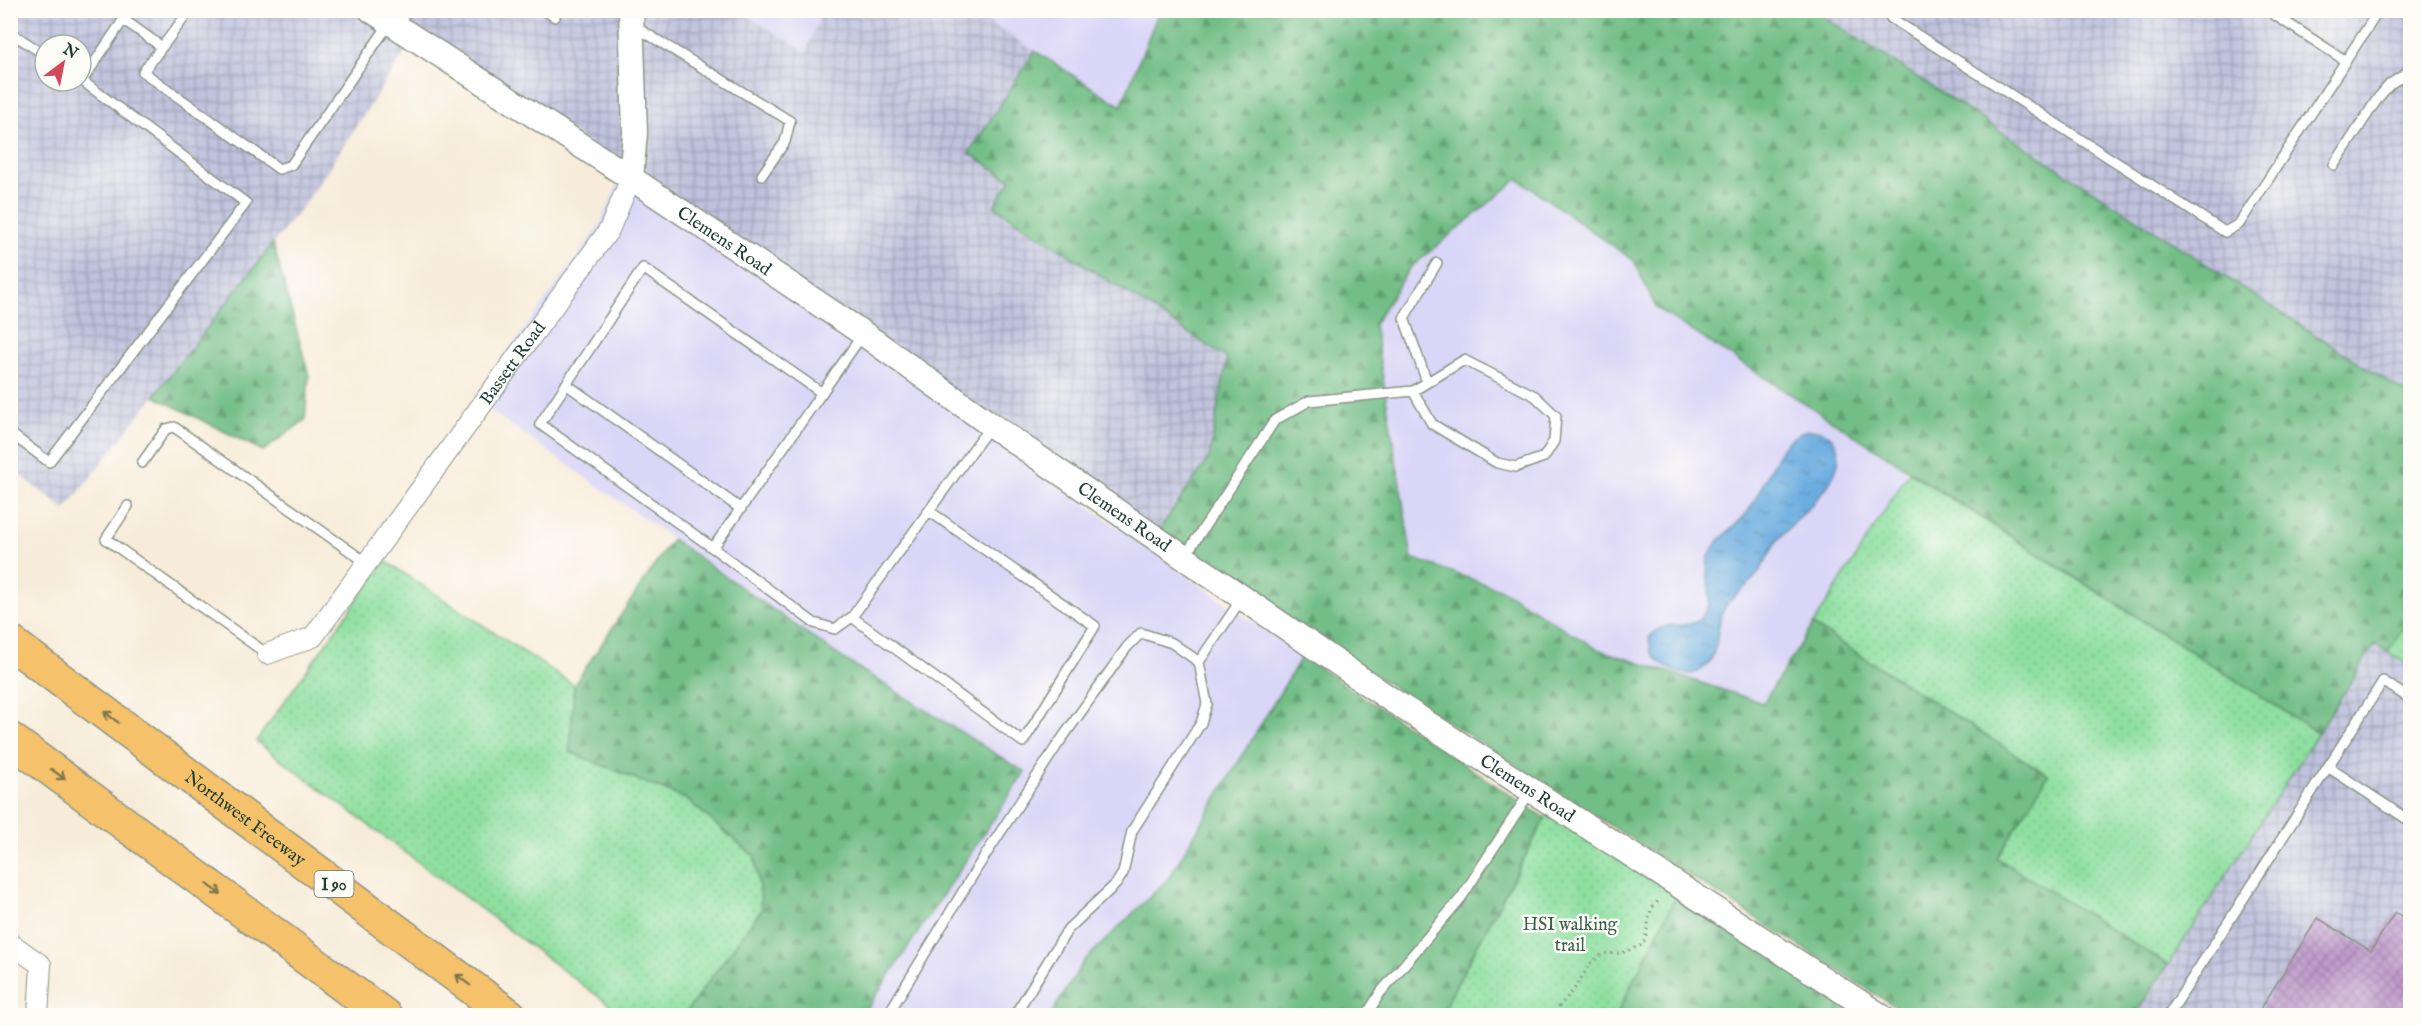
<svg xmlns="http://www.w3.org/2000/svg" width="2421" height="1026" font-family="'IM FELL English',serif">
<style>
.built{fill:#dad6f7}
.industrial{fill:url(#industrial-grid);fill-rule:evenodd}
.grass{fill:url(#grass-dots);stroke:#568e6a;stroke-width:1.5}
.forest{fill:url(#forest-firs);stroke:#487e5d;stroke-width:1.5}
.water{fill:url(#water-ripples);stroke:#46758a;stroke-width:1.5}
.building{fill:url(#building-cross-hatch)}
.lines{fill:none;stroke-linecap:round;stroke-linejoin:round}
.service-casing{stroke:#8b9486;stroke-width:12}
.minor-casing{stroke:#8b9486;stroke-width:22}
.tertiary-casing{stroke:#8b9486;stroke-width:27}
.motorway-casing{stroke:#8b9486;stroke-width:36}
.path{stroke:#8b9486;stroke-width:3;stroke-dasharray:1.5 4.5;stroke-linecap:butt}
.service{stroke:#fff;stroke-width:9}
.minor{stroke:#fff;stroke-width:20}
.tertiary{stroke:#fff;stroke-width:24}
.motorway{stroke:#f5c16b;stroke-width:33}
.oneway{stroke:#7f784d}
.labels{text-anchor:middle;stroke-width:5;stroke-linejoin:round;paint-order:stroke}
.shield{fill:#fdfcf7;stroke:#62766e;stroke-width:1.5}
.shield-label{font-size:16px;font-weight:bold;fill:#1f3d34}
.street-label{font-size:18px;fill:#1f3d34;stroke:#fdfcf7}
.park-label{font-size:18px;fill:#355d4a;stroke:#fdfcf7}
</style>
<defs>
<pattern id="industrial-grid" width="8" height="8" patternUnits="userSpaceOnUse" patternTransform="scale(1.5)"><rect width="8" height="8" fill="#c0c2dd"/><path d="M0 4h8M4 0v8" fill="none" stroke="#9b9fb4"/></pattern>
<pattern id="grass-dots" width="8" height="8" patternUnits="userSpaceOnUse" patternTransform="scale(1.5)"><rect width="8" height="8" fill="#8edfa0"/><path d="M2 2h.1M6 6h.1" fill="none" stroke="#7ac08a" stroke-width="1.8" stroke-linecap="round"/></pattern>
<pattern id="forest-firs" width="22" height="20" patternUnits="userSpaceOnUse" patternTransform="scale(1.5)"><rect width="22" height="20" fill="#72be86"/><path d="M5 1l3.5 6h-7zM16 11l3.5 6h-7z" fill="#5d9c6e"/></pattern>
<pattern id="water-ripples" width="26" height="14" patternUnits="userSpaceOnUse" patternTransform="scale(1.5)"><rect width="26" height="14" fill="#6cade0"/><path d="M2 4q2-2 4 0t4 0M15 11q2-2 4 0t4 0" fill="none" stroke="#588eb6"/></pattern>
<pattern id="building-cross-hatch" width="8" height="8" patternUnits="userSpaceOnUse" patternTransform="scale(1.5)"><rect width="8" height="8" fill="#c09acc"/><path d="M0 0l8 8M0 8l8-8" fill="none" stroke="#9b7fa6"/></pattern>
</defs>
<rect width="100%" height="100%" fill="#fdfcf7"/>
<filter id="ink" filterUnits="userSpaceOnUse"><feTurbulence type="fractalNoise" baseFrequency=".0167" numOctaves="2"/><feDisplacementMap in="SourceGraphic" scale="12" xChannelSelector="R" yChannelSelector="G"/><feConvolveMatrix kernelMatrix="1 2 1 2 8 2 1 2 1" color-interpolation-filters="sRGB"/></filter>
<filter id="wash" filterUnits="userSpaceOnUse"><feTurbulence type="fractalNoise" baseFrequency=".008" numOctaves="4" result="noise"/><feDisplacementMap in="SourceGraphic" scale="24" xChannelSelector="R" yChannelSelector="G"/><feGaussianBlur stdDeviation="1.35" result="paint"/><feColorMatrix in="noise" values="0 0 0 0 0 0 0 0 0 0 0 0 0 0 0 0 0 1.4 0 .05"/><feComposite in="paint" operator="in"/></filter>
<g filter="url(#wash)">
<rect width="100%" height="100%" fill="#f7ecd9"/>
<path class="built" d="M 740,11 L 822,11 L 806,52 Z
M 971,11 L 1159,11 L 1121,106 Z
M 621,178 L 1302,656 L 1167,879 L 1084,961 L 1050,1015 L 863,1015 L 1025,772 L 844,659 L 474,399 L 598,228 Z
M 1518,179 L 1634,261 L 1656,308 L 1909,472 L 1763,703 L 1597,649 L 1502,590 L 1412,558 L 1374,324 L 1409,269 Z"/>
<path class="industrial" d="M 10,11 L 622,11 L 626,167 L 417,34 L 309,198 L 65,510 L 11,468 ZM 45,45 L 81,45 L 81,81 L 45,81 Z
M 641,11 L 740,11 L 806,52 L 822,11 L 971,11 L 1035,51 L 970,153 L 1011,180 L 994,206 L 1227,358 L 1209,458 L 1157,533 L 646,175 Z
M 1815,11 L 2410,11 L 2410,396 Z
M 2375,643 L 2410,666 L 2410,1015 L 2135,1016 Z"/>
<path class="grass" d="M 1909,472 L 2318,733 L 2168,965 L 1996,858 L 2048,775 L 1813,625 Z
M 385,561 L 574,685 L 570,752 L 686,799 L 755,857 L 762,909 L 684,1015 L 623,1015 L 256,741 Z
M 2410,617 L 2410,666 L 2388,652 Z
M 1553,804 L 1681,886 L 1616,1015 L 1443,1016 L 1448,1001 Z"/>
<path class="forest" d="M 1159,11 L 1815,11 L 2410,396 L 2410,617 L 2388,652 L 2375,644 L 2318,733 L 1656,308 L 1634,261 L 1518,179 L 1409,269 L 1374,324 L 1412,558 L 1502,590 L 1597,649 L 1763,703 L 1813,625 L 2048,775 L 1997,858 L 2168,965 L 2135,1015 L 1908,1015 L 1346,657 L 1157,533 L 1209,458 L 1227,358 L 994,206 L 1011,180 L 969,153 L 1035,51 L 1121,106 Z
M 273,243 L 309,376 L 305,420 L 263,451 L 154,396 Z
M 672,539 L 844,659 L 1025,772 L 863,1015 L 684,1015 L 762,909 L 755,857 L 686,799 L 570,752 L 574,685 Z
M 1302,656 L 1545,818 L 1448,1000 L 1443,1015 L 1050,1016 L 1084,961 L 1168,879 Z
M 1676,897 L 1862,1016 L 1616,1016 Z"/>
<path class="water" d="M 1807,430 C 1821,430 1829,431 1836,445 C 1851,476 1799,516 1780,537 C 1771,548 1767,560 1759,572 C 1750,585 1737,592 1727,604 C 1712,624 1724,654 1701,670 C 1687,680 1657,667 1651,651 C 1650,647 1650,642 1649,638 C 1666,614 1688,636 1704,614 C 1716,598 1704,579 1708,560 C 1712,541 1734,529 1746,514 C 1762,494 1773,453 1791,439 C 1795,436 1801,433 1807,430 Z"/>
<g id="blocks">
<path class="building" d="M 2395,912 L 2410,922 L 2410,1016 L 2256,1016 L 2318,918 L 2371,951 Z"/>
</g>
</g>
<g filter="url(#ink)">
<use href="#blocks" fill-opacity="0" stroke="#8b9486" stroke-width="1.5"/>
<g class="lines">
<g class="service-casing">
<path id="service" d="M 544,10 L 555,17
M 1888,10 L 1891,18 L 2225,232 L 2239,224 L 2379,10
M 2267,10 L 2346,61
M 124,20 L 162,47 L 143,72 L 279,169 L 291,165 L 389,24
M 397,26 L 407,10
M 634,26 L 790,121 L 785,142 L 762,175
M 10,32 L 45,55
M 162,47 L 190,10
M 2403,76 L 2410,89
M 82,81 L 130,10
M 2334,165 L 2378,98 L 2390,84 L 2410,71
M 1427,382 L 1404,318 L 1437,263
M 566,384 L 741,509
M 10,433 L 49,462 L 246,203 L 81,80
M 142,463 L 166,429 L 174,427 L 367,563
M 128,506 L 106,539 L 267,654
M 929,511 L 1095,626 L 1023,742 L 852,617 L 991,425
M 713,548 L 540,424 L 643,268 L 822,393
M 1185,556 L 1275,420 L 1309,401 L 1413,391 L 1464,360 L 1535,396 L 1556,416 L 1554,441 L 1544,457 L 1516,467 L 1497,463 L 1432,424 L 1413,391
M 852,617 L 835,629 L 814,623 L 713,548 L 863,334
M 1199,662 L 1242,598
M 2328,767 L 2410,821
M 887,1016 L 979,865 L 1056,747 L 1127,647 L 1141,633 L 1172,643 L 1199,662 L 1207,704 L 1201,723 L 1132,831 L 1123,873 L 1116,884 L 1068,929 L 1014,1016
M 1366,1016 L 1380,993 L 1461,898 L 1530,792
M 2168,1016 L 2383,681 L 2410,699"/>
</g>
<g class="minor-casing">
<g id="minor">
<path id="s1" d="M 267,654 L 313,637 L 609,230 L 631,178"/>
<path d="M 10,943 L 41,965 L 38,1016"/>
</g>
</g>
<g class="tertiary-casing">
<g id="tertiary">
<path id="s2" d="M 371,10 L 631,178 L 864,334 L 991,425 L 1393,701 L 1881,1016"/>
<path d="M 631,178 L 635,133 L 631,10"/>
</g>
</g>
<g class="motorway-casing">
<g id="motorway">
<path id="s3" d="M 10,642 L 510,1016"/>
<path d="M 10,739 L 385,1016"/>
</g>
</g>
<path class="path" d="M 1551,1016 L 1575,988 L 1591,963 L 1602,954 L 1622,953 L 1640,946 L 1645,940 L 1651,909 L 1660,899"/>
<use href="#service" class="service"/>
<use href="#minor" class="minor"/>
<use href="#tertiary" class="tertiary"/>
<use href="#motorway" class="motorway"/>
</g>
<defs><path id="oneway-shaft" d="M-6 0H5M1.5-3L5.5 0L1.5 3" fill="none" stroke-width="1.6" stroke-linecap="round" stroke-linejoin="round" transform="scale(1.5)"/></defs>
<g class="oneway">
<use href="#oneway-shaft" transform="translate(111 717) rotate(-143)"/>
<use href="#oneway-shaft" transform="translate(58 774) rotate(36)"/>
<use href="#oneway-shaft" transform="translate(214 889) rotate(36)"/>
<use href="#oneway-shaft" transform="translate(463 980) rotate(-143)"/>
</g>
</g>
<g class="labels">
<rect class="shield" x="314.5" y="871" width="39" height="26" rx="4.5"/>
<g class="shield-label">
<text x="334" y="890">I 90</text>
</g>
<g class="street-label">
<text dy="6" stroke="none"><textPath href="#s2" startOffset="422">Clemens Road</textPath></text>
<text dy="6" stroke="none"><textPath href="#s1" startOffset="388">Bassett Road</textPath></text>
<text dy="6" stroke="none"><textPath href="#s2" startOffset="908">Clemens Road</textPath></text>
<text dy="6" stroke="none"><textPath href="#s2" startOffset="1394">Clemens Road</textPath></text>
<text dy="6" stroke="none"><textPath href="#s3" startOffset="294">Northwest Freeway</textPath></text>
</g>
<g class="park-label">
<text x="1570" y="930">HSI walking<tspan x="1570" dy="21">trail</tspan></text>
</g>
</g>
<rect width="2421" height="1026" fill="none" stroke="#fdfcf7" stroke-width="36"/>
<g transform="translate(63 63) rotate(32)"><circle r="28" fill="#fdfcf7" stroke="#a4b0a9" stroke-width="1.5"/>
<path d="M0-4.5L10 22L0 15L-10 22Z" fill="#d1495b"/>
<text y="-9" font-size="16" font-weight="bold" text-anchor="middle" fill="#1f3d34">N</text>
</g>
</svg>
